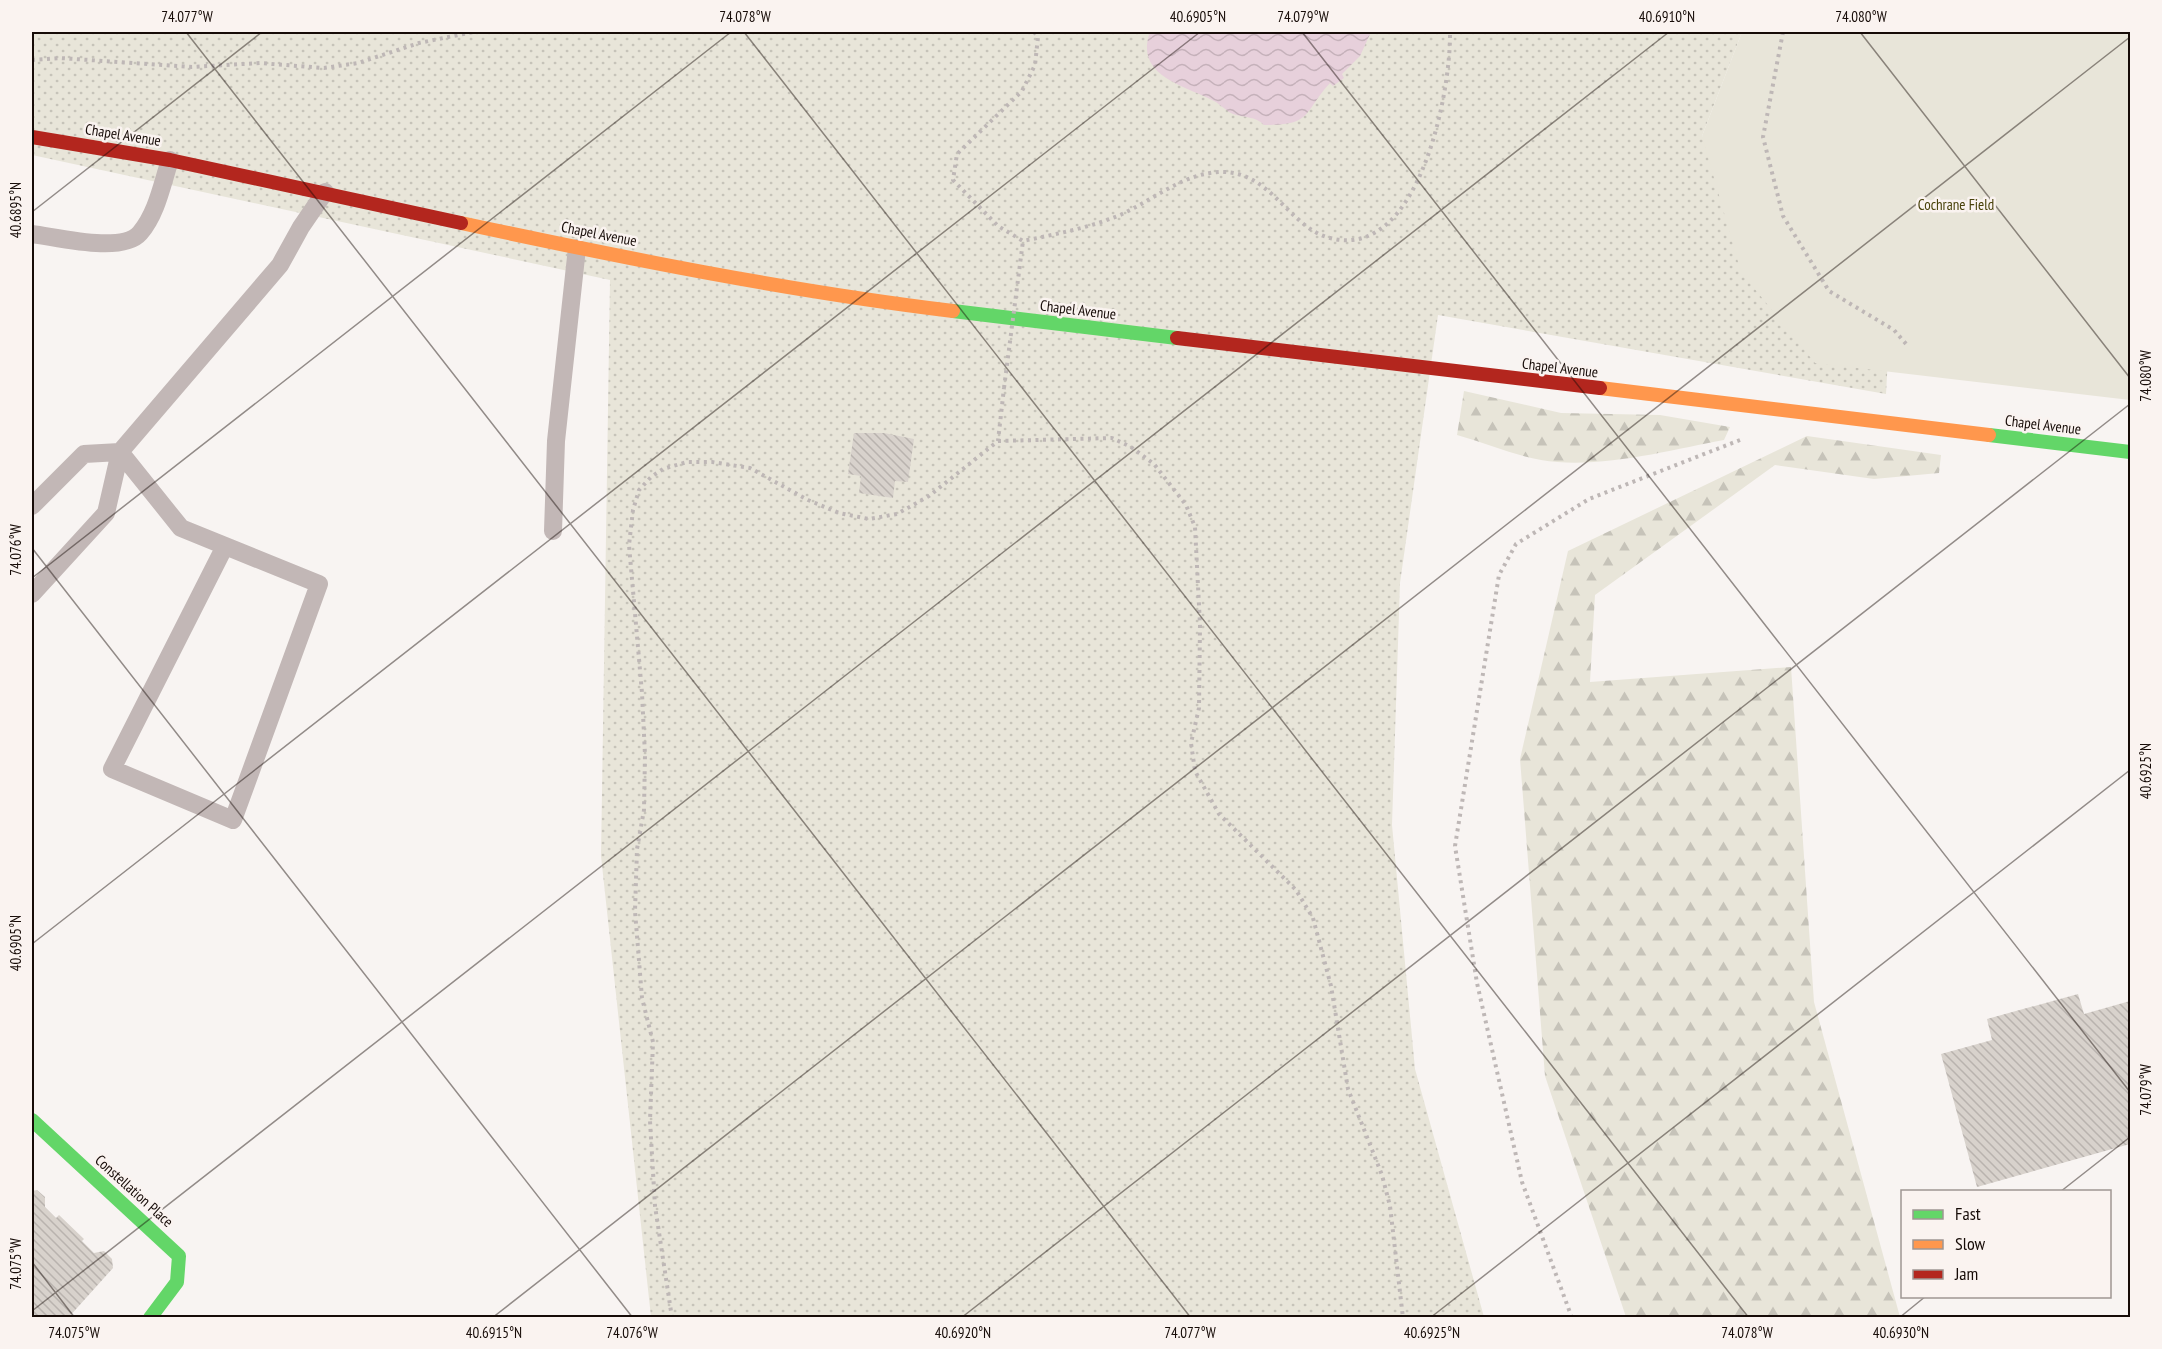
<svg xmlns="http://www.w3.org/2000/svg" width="2162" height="1349" font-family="'PT Sans Narrow',sans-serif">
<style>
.grass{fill:url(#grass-dots)}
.forest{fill:url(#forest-firs)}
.park{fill:#e8e5d9}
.water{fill:url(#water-waves)}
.building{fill:url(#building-back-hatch)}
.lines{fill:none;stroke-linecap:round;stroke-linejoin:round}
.path{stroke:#beb7b6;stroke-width:4;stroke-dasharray:3 4.5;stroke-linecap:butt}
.lane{stroke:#c2b7b6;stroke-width:18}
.fast{stroke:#63d668;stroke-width:14}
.slow{stroke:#ff974d;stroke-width:14}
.jam{stroke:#b3261e;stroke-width:14}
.path-bridge{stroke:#beb7b6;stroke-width:4;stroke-dasharray:3 4.5;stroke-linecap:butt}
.ticks{fill:none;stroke:#160b07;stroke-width:1.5;stroke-opacity:0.45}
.labels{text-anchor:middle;stroke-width:5;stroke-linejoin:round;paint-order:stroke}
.street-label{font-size:15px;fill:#160b07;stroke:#faf3f0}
.park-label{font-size:15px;fill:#49420a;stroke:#faf3f0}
.neatline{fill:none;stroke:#160b07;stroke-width:2}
.ticks-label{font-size:15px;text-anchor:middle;fill:#160b07}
</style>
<defs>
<pattern id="grass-dots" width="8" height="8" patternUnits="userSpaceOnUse" patternTransform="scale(1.5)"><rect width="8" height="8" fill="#e8e5d9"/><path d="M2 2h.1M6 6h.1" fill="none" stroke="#c6c3b9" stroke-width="1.8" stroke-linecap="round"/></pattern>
<pattern id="forest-firs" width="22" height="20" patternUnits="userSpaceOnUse" patternTransform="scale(1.5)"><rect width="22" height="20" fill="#e8e5d9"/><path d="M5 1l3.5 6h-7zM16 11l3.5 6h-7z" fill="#c6c3b9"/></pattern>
<pattern id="water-waves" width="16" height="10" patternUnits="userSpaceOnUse" patternTransform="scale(1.5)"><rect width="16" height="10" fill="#e7d0db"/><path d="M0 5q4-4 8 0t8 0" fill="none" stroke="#c5b1ba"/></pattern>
<pattern id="building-back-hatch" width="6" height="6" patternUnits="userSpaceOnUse" patternTransform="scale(1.5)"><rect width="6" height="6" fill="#d8d2cc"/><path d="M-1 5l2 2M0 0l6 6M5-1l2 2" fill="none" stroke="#b9b3ae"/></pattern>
</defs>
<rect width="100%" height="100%" fill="#f8f4f2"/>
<path class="grass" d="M 32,32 L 1742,32 L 1702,136 L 1888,357 L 1886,394 L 1438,315 L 1400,583 L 1392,825 L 1415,1069 L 1484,1317 L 651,1317 L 601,856 L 610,280 L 32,155 Z"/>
<path class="forest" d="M 1464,391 L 1561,413 L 1660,415 L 1730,427 L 1724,440 C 1670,450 1597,470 1541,460 C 1513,455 1485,443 1457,435 Z
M 1807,436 L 1941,455 L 1939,473 L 1874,479 L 1775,465 L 1595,595 L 1590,682 L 1791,667 L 1814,1002 L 1900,1317 L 1626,1317 L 1545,1076 L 1520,759 L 1568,551 Z"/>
<path class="park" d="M 1742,32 L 2130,32 L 2130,400 L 1815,363 L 1741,272 L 1702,136 Z"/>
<path class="water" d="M 1150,32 L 1371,32 L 1360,56 L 1342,74 L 1344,78 L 1333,86 L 1330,83 C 1302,114 1313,125 1264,125 C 1255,116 1245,118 1233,114 C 1226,111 1220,104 1214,101 C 1184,85 1134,76 1150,32 Z"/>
<path class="building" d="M 854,433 L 884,433 L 914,439 L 908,482 L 895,481 L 893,498 L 859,493 L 861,476 L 848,474 Z
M 2078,994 L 2084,1014 L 2130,1001 L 2130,1144 L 1977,1187 L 1941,1054 L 1992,1040 L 1987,1019 Z
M 37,1190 L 45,1197 L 45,1207 L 56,1218 L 59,1215 L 84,1239 L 82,1241 L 94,1253 L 104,1251 L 112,1259 L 113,1268 L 68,1318 L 32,1318 L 32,1191 Z"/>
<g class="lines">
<path class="path" d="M 1034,32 L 1038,37 L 1035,65 L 1022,91 L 957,154 L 953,180 L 998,226 L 1023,241 C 1056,234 1089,228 1120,215 C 1149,202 1178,178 1210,173 C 1269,163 1286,227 1330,238 C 1419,262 1451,92 1450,32
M 1783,32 L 1763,137 L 1783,216 L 1829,291 L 1894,330 L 1907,345
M 32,60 L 60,58 L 192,67 L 260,63 L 324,68 L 358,63 L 419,43 L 473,32
M 998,441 L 1112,438 L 1131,447 L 1154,464 L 1186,505 L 1195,527 L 1200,625 L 1199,708 L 1191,743 L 1195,771 L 1219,814 L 1296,890 L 1313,918 L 1331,986 L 1348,1089 L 1382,1175 L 1390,1206 L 1403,1318
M 672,1318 L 655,1206 L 650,1121 L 653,1042 L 642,998 L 635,911 L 637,849 L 644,810 L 645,755 L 642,693 L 629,545 L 633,510 L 639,490 L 651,477 L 663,469 L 687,462 L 712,462 L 750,468 L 808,500 L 839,513 L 869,519 L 897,514 L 929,496 L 998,441 L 1004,388
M 1572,1318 L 1522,1182 L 1477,983 L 1455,846 L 1499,575 L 1516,544 L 1589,499 L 1740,440"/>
<path class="lane" d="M 32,234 C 57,237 122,254 140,233 C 157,213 162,184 170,160
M 120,452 L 181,528 L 319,584 L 233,820 L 112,769 L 225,546
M 32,506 L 84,454 L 120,452
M 553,531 L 556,441 L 577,248
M 32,594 L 106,513 L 120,452 L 280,265 L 301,227 L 325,192"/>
<path class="fast" d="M 953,311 L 1177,338
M 1989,435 L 2130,452
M 32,1120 L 179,1256 L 177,1282 L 150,1318"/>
<path class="slow" d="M 461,223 C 624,258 788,291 953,311
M 1600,388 L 1989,435"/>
<path class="jam" d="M 32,137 L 170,160 L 461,223
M 1177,338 L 1600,388"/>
<path class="path-bridge" d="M 1004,388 L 1023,241"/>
</g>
<path class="ticks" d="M 186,32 L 1191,1318M 744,32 L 1749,1318M 1302,32 L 2130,1092M 1860,32 L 2130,378M 32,212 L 262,32M 32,548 L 633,1318M 32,578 L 731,32M 32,944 L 1200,32M 2060,1192 L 2130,1137M 32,1262 L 75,1318M 32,1311 L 1669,32M 492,1318 L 2130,37M 961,1318 L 2130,404M 1430,1318 L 2130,770M 1899,1318 L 1926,1296"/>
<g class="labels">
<g class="street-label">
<text transform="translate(123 135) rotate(9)" y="5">Chapel Avenue</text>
<text transform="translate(599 234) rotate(11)" y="5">Chapel Avenue</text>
<text transform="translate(1078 310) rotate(7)" y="5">Chapel Avenue</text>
<text transform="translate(1560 368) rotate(7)" y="5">Chapel Avenue</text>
<text transform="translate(2043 425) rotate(7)" y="5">Chapel Avenue</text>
<text transform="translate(134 1191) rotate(42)" y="5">Constellation Place</text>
</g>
<g class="park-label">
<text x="1956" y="210">Cochrane Field</text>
</g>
</g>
<rect width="2162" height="1349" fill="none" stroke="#faf3f0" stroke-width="66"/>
<rect x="1901" y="1190" width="210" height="108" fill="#faf3f0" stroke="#9f9693" stroke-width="1.5"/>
<rect x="1913" y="1210" width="30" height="9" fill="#63d668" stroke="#9f9693" stroke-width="1.5"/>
<text x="1955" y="1220" font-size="18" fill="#160b07">Fast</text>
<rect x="1913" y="1240" width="30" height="9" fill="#ff974d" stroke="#9f9693" stroke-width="1.5"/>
<text x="1955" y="1250" font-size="18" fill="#160b07">Slow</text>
<rect x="1913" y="1270" width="30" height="9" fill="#b3261e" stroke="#9f9693" stroke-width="1.5"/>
<text x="1955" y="1280" font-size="18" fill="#160b07">Jam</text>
<rect x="33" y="33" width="2096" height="1283" class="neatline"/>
<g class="ticks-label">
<text x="187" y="22">74.077°W</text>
<text x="745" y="22">74.078°W</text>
<text x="1198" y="22">40.6905°N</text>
<text x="1303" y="22">74.079°W</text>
<text x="1667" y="22">40.6910°N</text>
<text x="1861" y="22">74.080°W</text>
<text transform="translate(16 210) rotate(-90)" y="5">40.6895°N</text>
<text transform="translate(2146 376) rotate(-90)" y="5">74.080°W</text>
<text transform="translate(16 550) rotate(-90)" y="5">74.076°W</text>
<text transform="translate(2146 771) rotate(-90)" y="5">40.6925°N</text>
<text transform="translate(16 943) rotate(-90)" y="5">40.6905°N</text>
<text transform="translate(2146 1090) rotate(-90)" y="5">74.079°W</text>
<text transform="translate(16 1264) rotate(-90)" y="5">74.075°W</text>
<text x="74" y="1338">74.075°W</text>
<text x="494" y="1338">40.6915°N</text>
<text x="632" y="1338">74.076°W</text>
<text x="963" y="1338">40.6920°N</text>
<text x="1190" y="1338">74.077°W</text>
<text x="1432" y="1338">40.6925°N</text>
<text x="1747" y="1338">74.078°W</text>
<text x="1901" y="1338">40.6930°N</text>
</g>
</svg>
